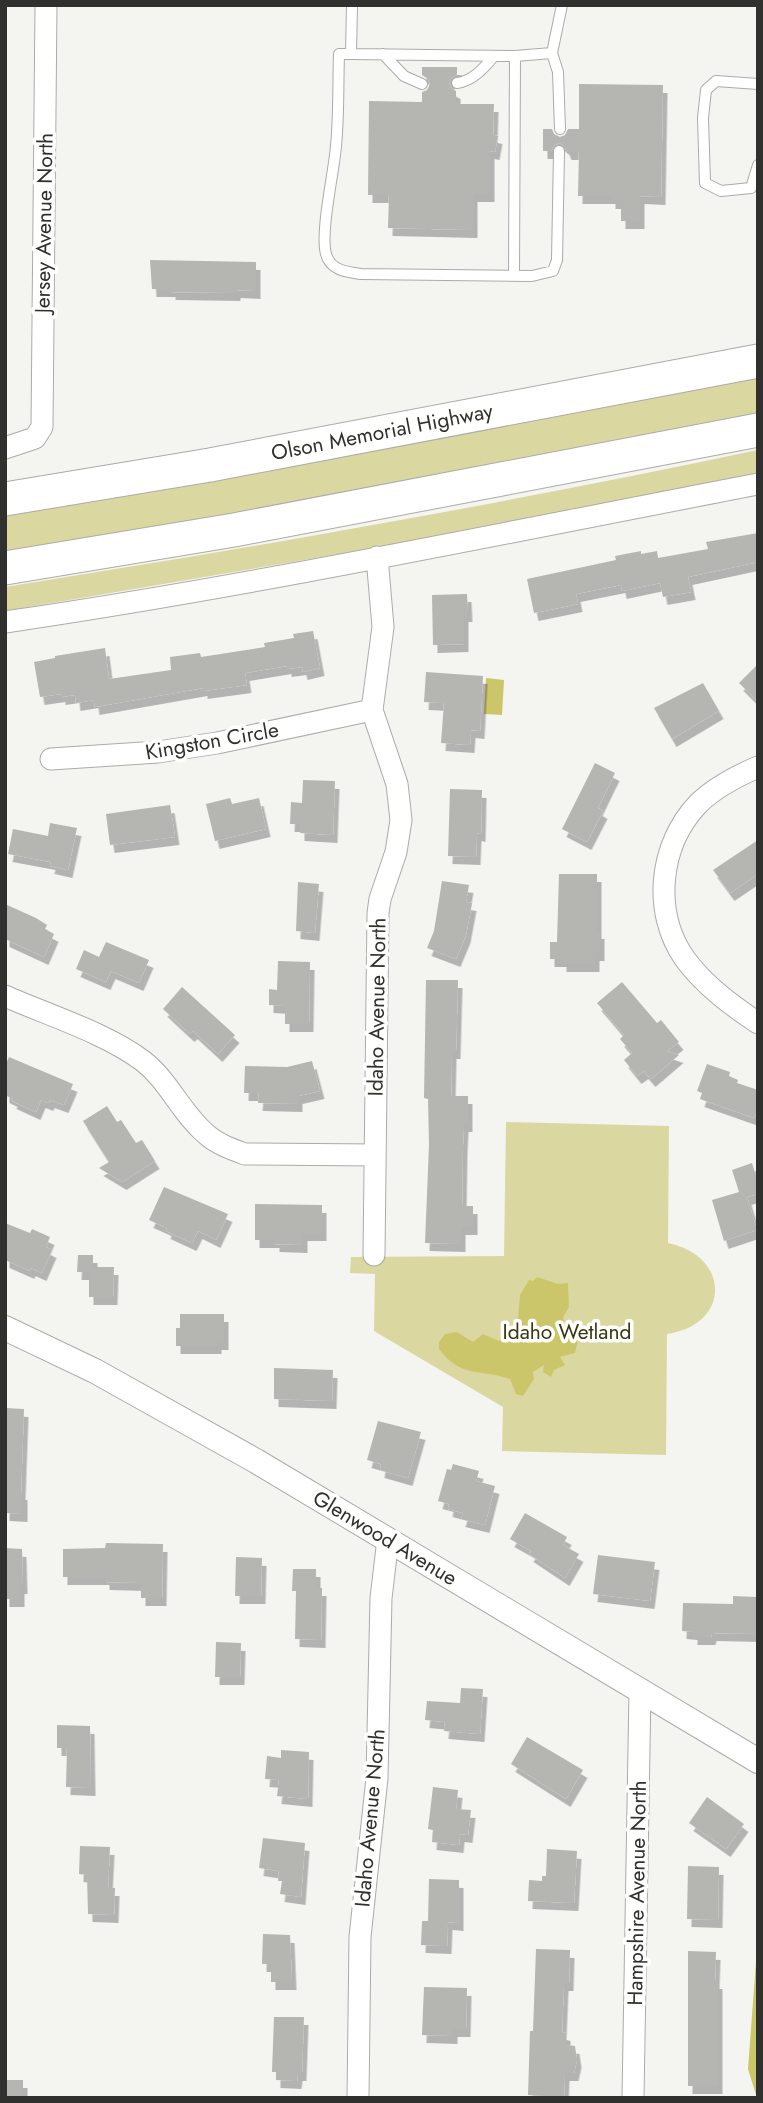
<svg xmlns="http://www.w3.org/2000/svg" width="763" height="2103" font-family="Jost,sans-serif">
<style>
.green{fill:#dad8a0}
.water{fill:#cbc66a}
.building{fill:#b5b5b2;filter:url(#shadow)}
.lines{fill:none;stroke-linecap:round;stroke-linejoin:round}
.service-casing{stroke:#ababa8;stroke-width:12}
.minor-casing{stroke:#ababa8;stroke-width:23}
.tertiary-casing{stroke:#ababa8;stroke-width:26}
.trunk-casing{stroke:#ababa8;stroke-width:35}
.service{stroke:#fff;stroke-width:10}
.minor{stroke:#fff;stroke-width:21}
.tertiary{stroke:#fff;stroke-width:24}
.trunk{stroke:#fff;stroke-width:33}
.labels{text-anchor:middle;stroke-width:7;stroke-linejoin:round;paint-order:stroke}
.street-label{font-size:21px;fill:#30302f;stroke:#fffffe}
.park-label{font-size:21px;fill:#39370f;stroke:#fffffe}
</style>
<defs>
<filter id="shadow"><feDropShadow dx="4.5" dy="8" stdDeviation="0" flood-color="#0004"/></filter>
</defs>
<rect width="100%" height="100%" fill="#f4f4f1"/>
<path class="green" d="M 758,375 L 758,416 L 343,496 L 5,554 L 5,512 Z
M 758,450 L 758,475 L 374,548 L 5,611 L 5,587 C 257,547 508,503 758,450 Z
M 506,1122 L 669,1126 L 668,1243 C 731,1256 731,1325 667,1334 L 666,1455 L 502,1451 L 503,1407 L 374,1331 L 375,1274 L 350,1273 L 351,1257 L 504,1256 Z"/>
<path class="water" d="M 486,678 L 504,680 L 502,715 L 484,714 Z
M 537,1277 L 558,1284 L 568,1283 L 569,1307 L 563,1317 L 565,1326 L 576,1328 L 579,1335 L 575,1353 L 560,1357 L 565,1365 L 554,1370 L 551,1377 L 543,1372 L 544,1365 L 533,1372 L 534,1379 L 523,1396 L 516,1394 L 510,1379 C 478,1368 462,1379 439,1349 L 439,1342 L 445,1334 L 457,1332 L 473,1342 L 483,1334 L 499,1341 L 508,1331 L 512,1334 L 517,1331 L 520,1295 L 529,1280 L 533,1281 Z
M 758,1935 L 758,2098 L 757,2098 L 748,2069 Z"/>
<path class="building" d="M 422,67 L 457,67 L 457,75 L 451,78 L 449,84 L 452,89 L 456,91 L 456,104 L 494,104 L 493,135 L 498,136 L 495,152 L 490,151 L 490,194 L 473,194 L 473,230 L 388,228 L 389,195 L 368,195 L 369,101 L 422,102 L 422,92 L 427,90 L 430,84 L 428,79 L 422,75 Z
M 579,84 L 663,85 L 661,197 L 640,196 L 640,221 L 621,221 L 621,201 L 611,201 L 611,196 L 578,196 L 579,152 L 567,152 L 565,147 L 560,143 L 555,145 L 551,151 L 543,151 L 543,129 L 552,129 L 554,134 L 560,137 L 565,135 L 568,129 L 579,129 Z
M 150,260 L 256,262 L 256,291 L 236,290 L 236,293 L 171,292 L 171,289 L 152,289 Z
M 758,533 L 758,562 L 688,577 L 691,592 L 663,597 L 660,583 L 622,591 L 621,585 L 576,594 L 578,604 L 534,613 L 527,579 L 616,560 L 615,556 L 641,551 L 641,554 L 657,551 L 658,558 L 708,549 L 706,542 Z
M 467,594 L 468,614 L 464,614 L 464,644 L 433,645 L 432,595 Z
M 313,631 L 320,668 L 303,672 L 302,667 L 287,669 L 287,666 L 245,673 L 247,685 L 203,691 L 203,688 L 95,707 L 94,700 L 76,703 L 75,695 L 61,697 L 61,694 L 40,697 L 34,662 L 55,658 L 55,656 L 105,648 L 109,679 L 171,670 L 170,657 L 200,653 L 201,657 L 265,647 L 264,643 L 294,638 L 293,634 Z
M 758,664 L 758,702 L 739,683 Z
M 426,672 L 483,676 L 480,731 L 471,730 L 470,745 L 441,743 L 444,703 L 424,702 Z
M 703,683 L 719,711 L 672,739 L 654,708 Z
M 595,763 L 615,773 L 598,808 L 603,811 L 587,842 L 562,829 Z
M 303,780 L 335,781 L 333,835 L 300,833 L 300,824 L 290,824 L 291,802 L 302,803 Z
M 450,789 L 482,790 L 481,834 L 477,833 L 476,857 L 448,856 Z
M 230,798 L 232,804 L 259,798 L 266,829 L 215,841 L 206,804 Z
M 170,805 L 175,837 L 110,845 L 106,814 Z
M 50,823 L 77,828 L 68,870 L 50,866 L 51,862 L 8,854 L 13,829 L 48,836 Z
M 758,840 L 758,874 L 730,893 L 713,870 Z
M 559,874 L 597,874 L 597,931 L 600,931 L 600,953 L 595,953 L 595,964 L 562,964 L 562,959 L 550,959 L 550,942 L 557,942 Z
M 442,881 L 469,885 L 466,902 L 472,903 L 466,935 L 456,959 L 427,948 L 434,931 Z
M 298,882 L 319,884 L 315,933 L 296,931 Z
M 5,904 L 36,918 L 47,925 L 45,929 L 54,934 L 44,957 L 5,939 Z
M 106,942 L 149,960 L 139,983 L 111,971 L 106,982 L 76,969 L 84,950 L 99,957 Z
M 278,961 L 310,962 L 309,1024 L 285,1024 L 285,1006 L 269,1005 L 269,989 L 277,990 Z
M 426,980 L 458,980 L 456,1051 L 452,1051 L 451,1096 L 468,1096 L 468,1124 L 464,1124 L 463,1145 L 462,1206 L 473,1206 L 473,1227 L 461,1227 L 461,1244 L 425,1243 L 429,1145 L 428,1099 L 424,1098 Z
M 622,982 L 657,1023 L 661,1020 L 679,1042 L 667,1051 L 679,1055 L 651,1079 L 644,1071 L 637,1076 L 624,1060 L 632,1053 L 620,1039 L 624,1035 L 597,1003 Z
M 182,987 L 235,1035 L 218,1054 L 193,1031 L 190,1034 L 163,1009 Z
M 9,1057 L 73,1084 L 64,1105 L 50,1100 L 49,1103 L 41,1100 L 36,1112 L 12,1101 L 13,1099 L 5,1095 L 5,1066 Z
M 312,1061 L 320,1091 L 298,1096 L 298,1104 L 258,1103 L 259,1093 L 244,1093 L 245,1066 L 287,1067 Z
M 707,1064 L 730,1072 L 729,1076 L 738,1080 L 737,1083 L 758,1090 L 758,1109 L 754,1118 L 700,1099 L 702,1093 L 697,1091 Z
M 107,1106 L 117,1122 L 121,1120 L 136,1143 L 142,1140 L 155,1161 L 122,1182 L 99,1168 L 109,1162 L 83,1121 Z
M 752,1163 L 758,1182 L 758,1194 L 747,1197 L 757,1230 L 724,1241 L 712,1200 L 739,1192 L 732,1170 Z
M 164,1187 L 228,1214 L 216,1240 L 198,1231 L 192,1243 L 166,1231 L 167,1228 L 149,1220 Z
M 255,1204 L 322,1205 L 322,1233 L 303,1233 L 303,1245 L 275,1244 L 275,1240 L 255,1240 Z
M 5,1223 L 30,1233 L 32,1229 L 50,1237 L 46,1247 L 52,1250 L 42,1273 L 31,1268 L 30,1271 L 5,1260 Z
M 78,1255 L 93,1255 L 93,1267 L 114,1267 L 113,1297 L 89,1297 L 89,1272 L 77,1272 Z
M 180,1314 L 224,1314 L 224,1342 L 217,1342 L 217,1346 L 176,1346 L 176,1328 L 180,1328 Z
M 274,1368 L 333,1370 L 332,1401 L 274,1399 Z
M 5,1408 L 24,1409 L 21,1492 L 23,1492 L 23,1514 L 5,1513 Z
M 378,1421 L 421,1432 L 408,1478 L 380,1470 L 381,1464 L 367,1460 Z
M 453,1464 L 479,1471 L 476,1481 L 495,1486 L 485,1525 L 461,1519 L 463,1513 L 448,1509 L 449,1504 L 438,1501 L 447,1469 L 451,1470 Z
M 525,1513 L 567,1537 L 563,1545 L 579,1554 L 565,1578 L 529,1554 L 531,1551 L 510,1539 Z
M 106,1543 L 163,1544 L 162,1598 L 141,1598 L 141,1583 L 105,1582 L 105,1577 L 63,1577 L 63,1549 L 105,1548 Z
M 5,1548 L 22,1549 L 23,1586 L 20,1586 L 20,1599 L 5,1599 Z
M 598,1555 L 655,1562 L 650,1601 L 593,1594 Z
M 236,1557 L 262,1558 L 261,1596 L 235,1596 Z
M 293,1569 L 316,1569 L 316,1588 L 322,1588 L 321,1640 L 295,1639 L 296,1591 L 292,1591 Z
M 733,1596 L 757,1597 L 756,1634 L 712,1633 L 711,1637 L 693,1637 L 693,1632 L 682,1631 L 683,1603 L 733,1604 Z
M 216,1642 L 241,1643 L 240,1677 L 215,1677 Z
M 461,1688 L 483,1689 L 480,1734 L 444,1731 L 445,1722 L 425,1720 L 427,1701 L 460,1703 Z
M 57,1725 L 90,1726 L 91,1788 L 66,1787 L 67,1748 L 57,1748 Z
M 527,1737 L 583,1770 L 566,1799 L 511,1764 Z
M 281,1750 L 309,1752 L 308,1799 L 277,1796 L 279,1780 L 265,1779 L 267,1756 L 281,1758 Z
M 433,1787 L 458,1790 L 456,1809 L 471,1810 L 468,1835 L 460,1834 L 459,1845 L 432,1842 L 433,1830 L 428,1829 Z
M 707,1797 L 744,1824 L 726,1849 L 689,1823 Z
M 263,1838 L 305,1843 L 301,1897 L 280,1894 L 282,1881 L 278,1881 L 279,1871 L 259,1868 Z
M 80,1846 L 110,1847 L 108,1888 L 115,1888 L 114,1915 L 88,1914 L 87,1875 L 79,1874 Z
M 547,1849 L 577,1851 L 574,1903 L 528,1901 L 529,1880 L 542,1881 L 542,1876 L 546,1876 Z
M 688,1866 L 719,1867 L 718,1920 L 687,1919 Z
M 429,1879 L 459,1880 L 459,1923 L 448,1922 L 447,1946 L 421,1945 L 422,1921 L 428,1921 Z
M 263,1934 L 290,1935 L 292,1982 L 271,1982 L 271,1964 L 262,1964 Z
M 536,1949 L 570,1950 L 569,1983 L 564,1983 L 562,2032 L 566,2033 L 566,2045 L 575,2046 L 577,2060 L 574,2073 L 565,2073 L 564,2097 L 528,2095 L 530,2031 L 533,2031 Z
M 688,1951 L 716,1952 L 715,1981 L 718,1981 L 718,2086 L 688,2086 Z
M 424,1987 L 467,1988 L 466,2029 L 453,2029 L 453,2036 L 422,2035 Z
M 274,2017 L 304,2017 L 302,2073 L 298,2073 L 297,2081 L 276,2080 L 276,2072 L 272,2072 Z
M 5,2080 L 23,2080 L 23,2098 L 5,2098 Z"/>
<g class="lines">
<g class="service-casing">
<path id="service" d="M 352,5 L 351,54 L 339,54 C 338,84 339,115 336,146 C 334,172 320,232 326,254 C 330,270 346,272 361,274 L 532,276 L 553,271 L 557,260 L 559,151
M 351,54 L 515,56 L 552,53
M 383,54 L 404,76 L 422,84
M 457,83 C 473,81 484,68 494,56
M 758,84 L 716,81 L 706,90 L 703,118 L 705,183 L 721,191 L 751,188 L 758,165
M 560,129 L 558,72 L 552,53 L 562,5
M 514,275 L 515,56"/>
</g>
<g class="minor-casing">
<path id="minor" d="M 5,448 L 35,438 L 42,427 L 46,5
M 5,622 C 257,585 508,532 758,484
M 51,759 L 158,752 L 217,743 L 372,710
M 758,767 C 737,776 715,787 698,804 C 659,845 652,912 685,959 C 704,985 731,1005 758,1023
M 5,996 C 48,1015 106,1033 143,1061 C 169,1081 181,1113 206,1134 C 217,1144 231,1149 245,1154 L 375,1155
M 374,1255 L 378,913 L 380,899 L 396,852 L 401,820 L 397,784 L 372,710 L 383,627 L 377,557
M 358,2098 L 360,1937 L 377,1778 L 381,1598 L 388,1539
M 633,2098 L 640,1689"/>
</g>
<g class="tertiary-casing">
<path id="tertiary" d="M 5,1328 L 95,1371 L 256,1461 L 758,1761"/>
</g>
<g class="trunk-casing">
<path id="trunk" d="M 5,499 L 210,465 L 758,361
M 5,568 L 234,530 L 758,430"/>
</g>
<use href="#service" class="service"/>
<use href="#minor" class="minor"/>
<use href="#tertiary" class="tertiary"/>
<use href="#trunk" class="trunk"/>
</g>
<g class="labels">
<g class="street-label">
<text transform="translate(44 223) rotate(-89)" y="7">Jersey Avenue North</text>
<text transform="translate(382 432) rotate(-11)" y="7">Olson Memorial Highway</text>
<text transform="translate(212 741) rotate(-10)" y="7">Kingston Circle</text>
<text transform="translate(377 1007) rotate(-89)" y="7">Idaho Avenue North</text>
<text transform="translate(385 1538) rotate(31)" y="7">Glenwood Avenue</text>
<text transform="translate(370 1818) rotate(-85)" y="7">Idaho Avenue North</text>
<text transform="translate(637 1893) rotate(-89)" y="7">Hampshire Avenue North</text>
</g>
<g class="park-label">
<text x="567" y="1339">Idaho Wetland</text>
</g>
</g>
<rect width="763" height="2103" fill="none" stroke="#30302f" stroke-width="14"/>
</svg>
